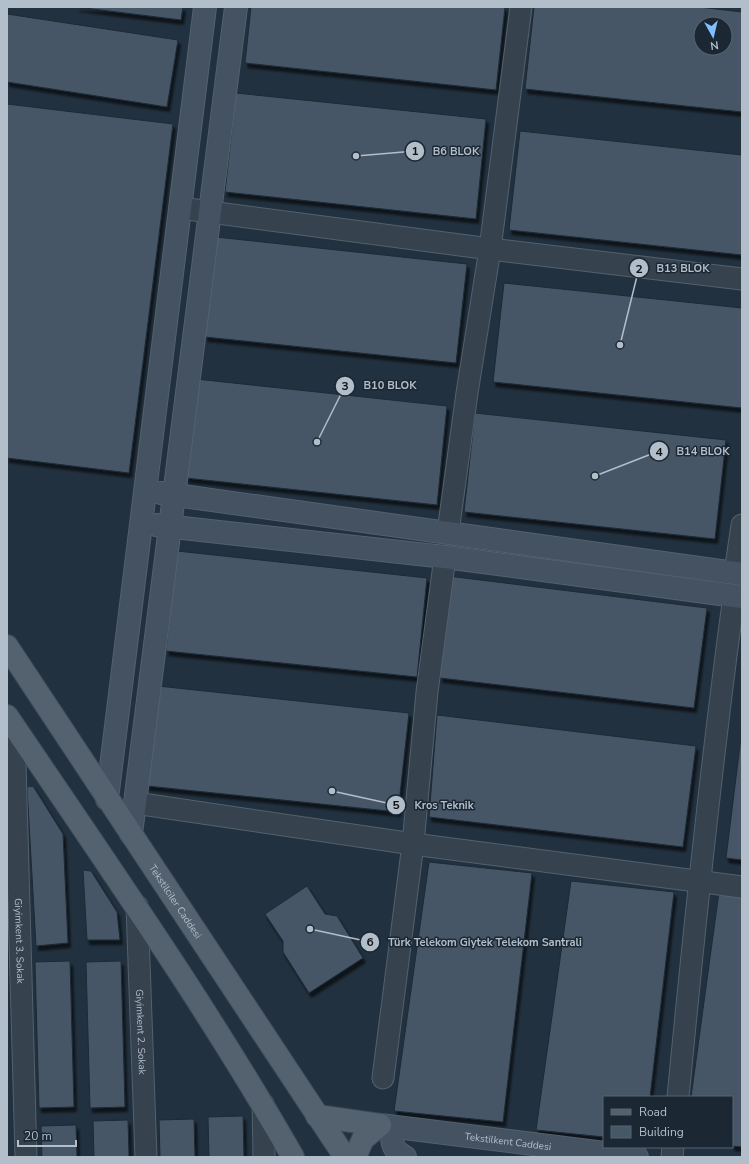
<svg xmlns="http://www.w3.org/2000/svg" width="749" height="1164" font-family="'Nunito Sans',sans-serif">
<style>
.building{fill:#465766;stroke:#1d2a36;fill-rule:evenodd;filter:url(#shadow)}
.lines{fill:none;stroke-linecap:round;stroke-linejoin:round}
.street-casing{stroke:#54616d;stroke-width:23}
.secondary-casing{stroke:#54616d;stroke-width:24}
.primary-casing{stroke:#3f4c58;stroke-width:24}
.street{stroke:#36434f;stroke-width:21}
.secondary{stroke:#445262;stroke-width:22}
.primary{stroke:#54626f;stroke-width:22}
.labels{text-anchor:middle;stroke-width:3;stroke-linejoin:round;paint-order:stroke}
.street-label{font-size:10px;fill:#b2beca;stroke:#1b2834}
.leader{fill:none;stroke:#b2beca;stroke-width:1.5}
.callout-dot{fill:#b2beca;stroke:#1b2834;stroke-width:1.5}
.mark-label{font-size:12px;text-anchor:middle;font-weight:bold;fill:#111}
.callout-label{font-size:11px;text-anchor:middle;font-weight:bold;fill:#b2beca;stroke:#1b2834;stroke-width:3;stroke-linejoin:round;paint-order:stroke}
</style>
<defs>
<filter id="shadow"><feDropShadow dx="2.5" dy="4.5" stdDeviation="1" flood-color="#0009"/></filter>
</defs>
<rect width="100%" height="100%" fill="#22313f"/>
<path class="building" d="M 77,7 L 183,7 L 181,20 Z
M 251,7 L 505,7 L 496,90 L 245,63 Z
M 534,7 L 699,7 L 742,12 L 742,112 L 525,89 ZM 701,24 L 725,24 L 725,48 L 701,48 Z
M 7,14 L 178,40 L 167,107 L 7,82 Z
M 236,93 L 486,119 L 476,219 L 225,192 Z
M 7,104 L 173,124 L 129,473 L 7,458 Z
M 520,131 L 742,155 L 742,255 L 509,230 Z
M 216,237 L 467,264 L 456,363 L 205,337 Z
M 504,283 L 742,308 L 742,408 L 493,382 Z
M 196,379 L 447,406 L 437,505 L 186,478 Z
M 475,413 L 726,440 L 715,539 L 464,512 Z
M 177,551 L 427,578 L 417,677 L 166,651 Z
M 448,576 L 707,608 L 694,708 L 440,678 Z
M 158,686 L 409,713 L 398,812 L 147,786 Z
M 437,715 L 696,746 L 683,847 L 429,817 Z
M 742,729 L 742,860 L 726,858 Z
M 33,786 L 63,834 L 68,943 L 36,946 L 27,787 Z
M 429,862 L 532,873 L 503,1122 L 394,1111 Z
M 83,870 L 91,871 L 117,912 L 120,940 L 87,940 Z
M 571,881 L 674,892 L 650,1097 L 604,1097 L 604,1137 L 536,1130 Z
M 307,886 L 325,914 L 337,916 L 363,958 L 309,993 L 283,952 L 283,941 L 265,914 Z
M 719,892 L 742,895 L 742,1147 L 732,1146 L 732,1097 L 691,1097 Z
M 70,961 L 74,1107 L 39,1108 L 35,962 Z
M 121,961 L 125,1107 L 90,1108 L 86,962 Z
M 243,1116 L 244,1157 L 209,1157 L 208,1117 Z
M 194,1119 L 195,1157 L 160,1157 L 159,1120 Z
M 128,1120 L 129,1157 L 94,1157 L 93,1121 Z
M 76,1125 L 77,1157 L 42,1157 L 41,1126 Z"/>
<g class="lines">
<g class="street-casing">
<g id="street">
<path d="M 180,208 L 490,249 L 742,279"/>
<path d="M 448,532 L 467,393 L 490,249 L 521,7"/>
<path d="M 735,573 L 742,525"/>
<path id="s1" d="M 14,726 L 26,1157"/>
<path d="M 135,803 L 413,844 L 742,887"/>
<path id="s2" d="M 137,906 L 146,1157"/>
<path d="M 383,1078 L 413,844 L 427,692 L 445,557"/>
<path d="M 678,1097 C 694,930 711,763 734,596"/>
<path d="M 263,1104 L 264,1157"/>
<path d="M 672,1157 L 673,1147"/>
</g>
</g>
<g class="secondary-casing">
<g id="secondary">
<path d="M 161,493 L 742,574"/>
<path d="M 156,525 L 445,557 L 742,597"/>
<path d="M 107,799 L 205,7"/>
<path d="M 131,834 L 236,7"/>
<path id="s3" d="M 380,1125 L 637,1157"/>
<path d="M 401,1128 L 394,1132 C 389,1142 395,1152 405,1157"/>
</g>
</g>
<g class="primary-casing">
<g id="primary">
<path id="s4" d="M 7,646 L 345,1157"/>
<path d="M 7,716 C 105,861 206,1005 293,1157"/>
<path d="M 317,1116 L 380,1125"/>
<path d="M 355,1157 L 363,1139 L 380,1125"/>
</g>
</g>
<use href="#street" class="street"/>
<use href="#secondary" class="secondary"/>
<use href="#primary" class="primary"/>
</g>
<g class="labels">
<g class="street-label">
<text dy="4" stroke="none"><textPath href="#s4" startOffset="306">Tekstilciler Caddesi</textPath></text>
<text dy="4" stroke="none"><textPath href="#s1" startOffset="215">Giyimkent 3. Sokak</textPath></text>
<text dy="4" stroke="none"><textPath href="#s2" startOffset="126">Giyimkent 2. Sokak</textPath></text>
<text dy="4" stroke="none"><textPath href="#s3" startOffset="129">Tekstilkent Caddesi</textPath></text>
</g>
</g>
<path class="leader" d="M356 156L415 151M620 345L639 268M317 442L345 386M595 476L659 451M332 791L396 805M310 929L370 942"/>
<g class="callout-dot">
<circle cx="356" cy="156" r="4"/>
<circle cx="620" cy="345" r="4"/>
<circle cx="317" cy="442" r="4"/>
<circle cx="595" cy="476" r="4"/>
<circle cx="332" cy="791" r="4"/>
<circle cx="310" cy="929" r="4"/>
<circle cx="415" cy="151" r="10"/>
<circle cx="639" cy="268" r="10"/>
<circle cx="345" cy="386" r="10"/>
<circle cx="659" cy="451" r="10"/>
<circle cx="396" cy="805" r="10"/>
<circle cx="370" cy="942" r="10"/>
</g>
<g class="mark-label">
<text x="415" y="155">1</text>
<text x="639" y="273">2</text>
<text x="345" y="390">3</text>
<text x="659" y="456">4</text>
<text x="396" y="809">5</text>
<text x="370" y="946">6</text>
</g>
<g class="callout-label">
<text x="456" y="155">B6 BLOK</text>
<text x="683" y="272">B13 BLOK</text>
<text x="390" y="389">B10 BLOK</text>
<text x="703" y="455">B14 BLOK</text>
<text x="444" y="809">Kros Teknik</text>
<text x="485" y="946">Türk Telekom Giytek Telekom Santrali</text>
</g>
<rect width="749" height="1164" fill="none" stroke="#b2beca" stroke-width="16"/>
<rect x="603" y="1096" width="130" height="52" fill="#1b2834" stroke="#576470"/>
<rect x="611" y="1109" width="20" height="6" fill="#54626f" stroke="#576470"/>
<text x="639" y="1116" font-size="12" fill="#b2beca">Road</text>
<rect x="611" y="1126" width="20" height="12" fill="#465766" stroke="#576470"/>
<text x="639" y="1136" font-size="12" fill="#b2beca">Building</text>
<g transform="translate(713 36) rotate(172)"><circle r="19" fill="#1b2834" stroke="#576470"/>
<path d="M0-3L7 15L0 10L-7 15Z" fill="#82beff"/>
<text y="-6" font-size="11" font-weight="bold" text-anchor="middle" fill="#b2beca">N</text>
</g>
<path d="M18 1140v6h58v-6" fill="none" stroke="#b2beca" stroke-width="2"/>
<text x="24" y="1140" font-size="12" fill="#b2beca" stroke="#1b2834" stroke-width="3" paint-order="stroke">20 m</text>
</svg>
